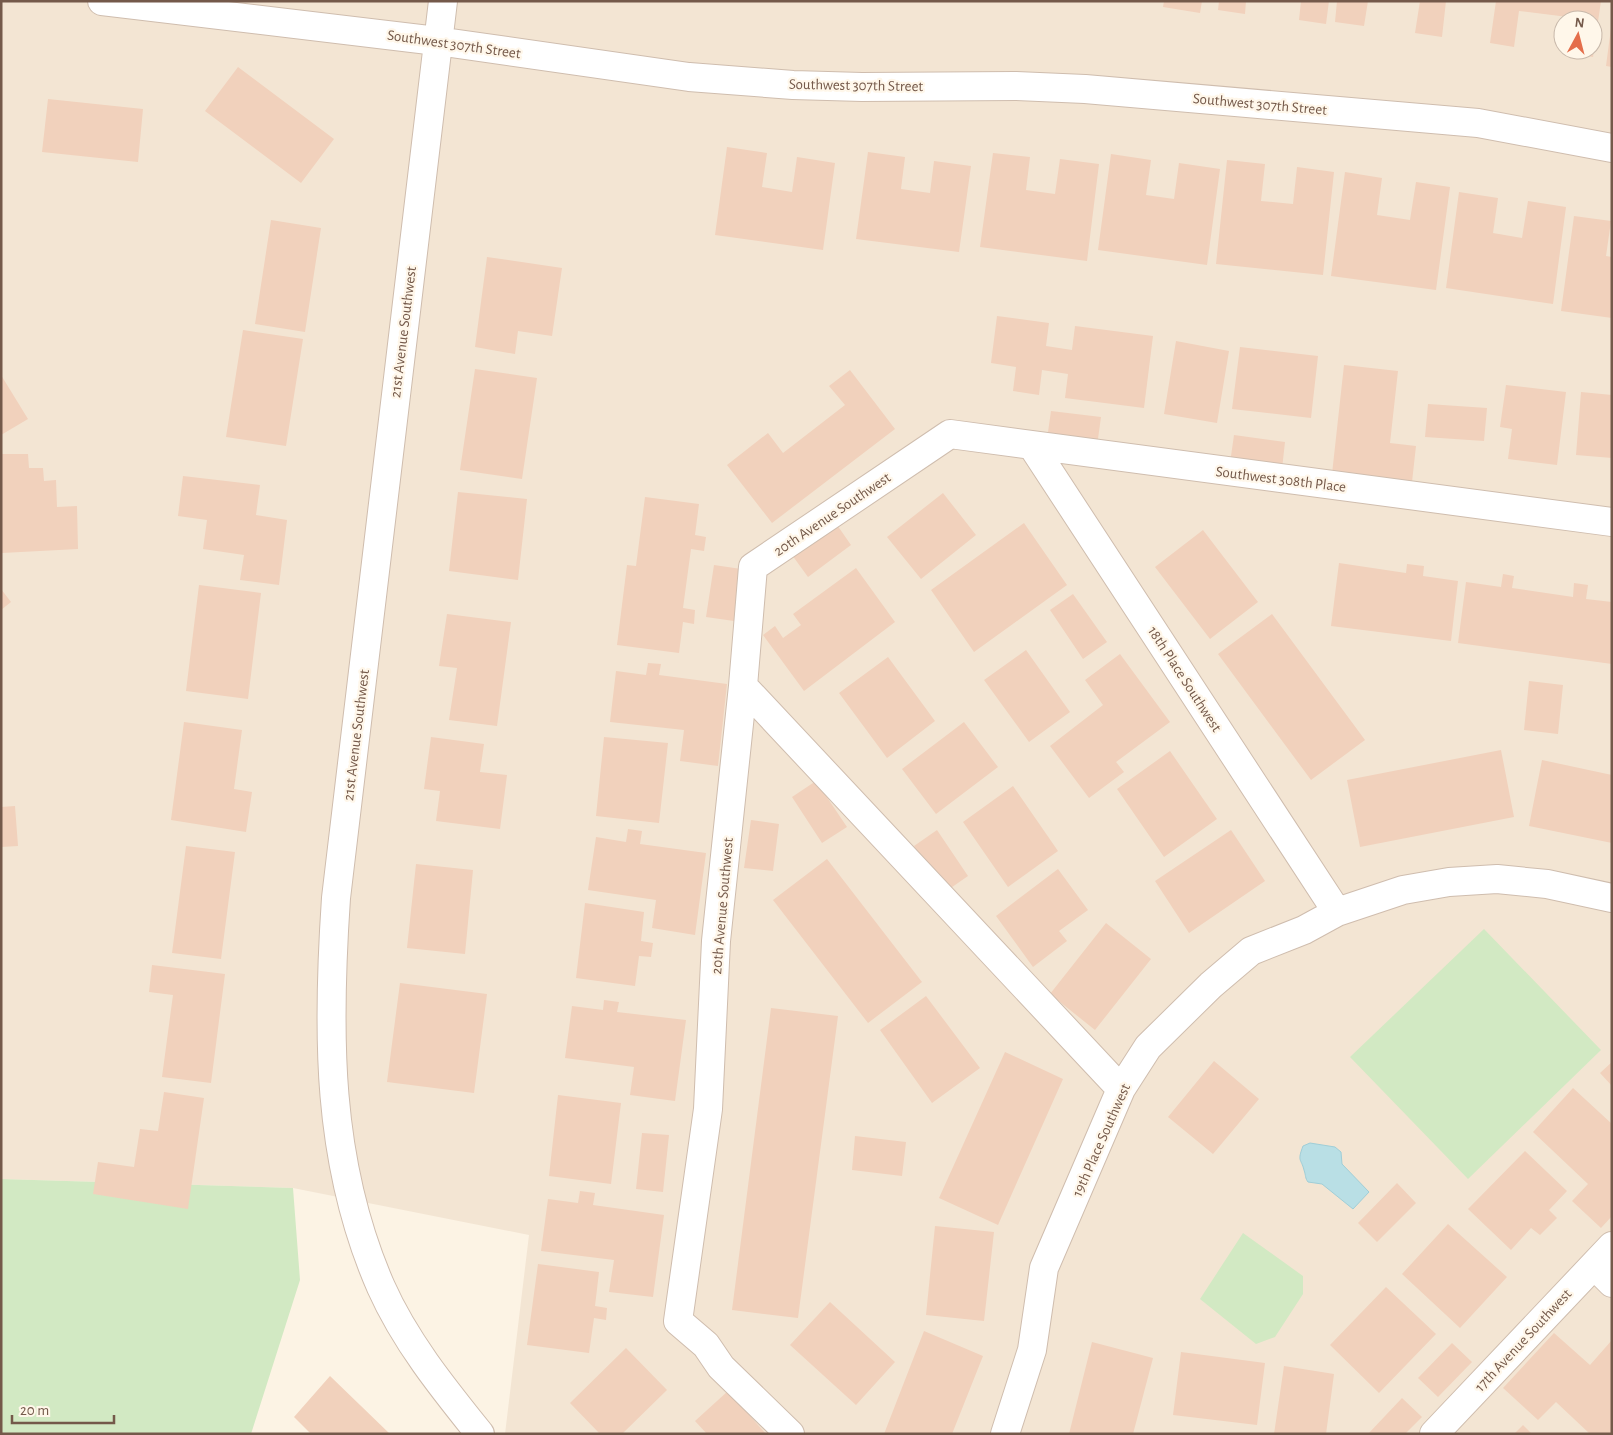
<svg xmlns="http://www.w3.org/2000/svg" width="1613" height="1435" font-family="'Alegreya Sans',sans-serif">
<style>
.residential{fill:#f3e5d3;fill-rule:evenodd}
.green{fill:#d2e9c3}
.water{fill:#b9dfe5;stroke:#a0ced7}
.building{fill:#f1d1bc}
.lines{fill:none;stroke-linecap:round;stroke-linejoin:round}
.minor-casing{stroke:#cfbdae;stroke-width:30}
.minor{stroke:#fff;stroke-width:28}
.labels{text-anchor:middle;stroke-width:4.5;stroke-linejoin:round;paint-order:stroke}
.street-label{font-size:15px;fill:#74594a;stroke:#fff7ea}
</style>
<rect width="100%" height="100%" fill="#fcf3e4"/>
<path class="residential" d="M 1,1 L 1612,1 L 1612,1434 L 505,1434 L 529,1235 L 293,1188 L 1,1179 ZM 1563,20 L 1593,20 L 1593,50 L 1563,50 Z"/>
<path class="green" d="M 1484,929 L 1601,1050 L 1468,1179 L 1350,1057 Z
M 1,1179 L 293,1188 L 300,1280 L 251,1434 L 1,1434 Z
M 1243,1233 L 1303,1276 L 1303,1294 L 1275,1337 L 1256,1344 L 1200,1299 Z"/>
<path class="water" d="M 1310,1143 L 1335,1147 L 1341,1152 L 1342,1164 L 1369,1192 L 1353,1209 L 1322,1184 L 1308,1182 C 1305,1178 1306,1176 1304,1170 C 1301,1158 1297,1162 1303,1146 Z"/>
<path class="building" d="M 1164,1 L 1202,1 L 1200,13 L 1163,7 Z
M 1219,1 L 1246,1 L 1245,14 L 1218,10 Z
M 1301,1 L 1329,1 L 1326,24 L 1299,20 Z
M 1337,1 L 1368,1 L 1364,26 L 1335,22 Z
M 1420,1 L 1446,1 L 1442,37 L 1415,33 Z
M 1496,1 L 1601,1 L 1594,49 L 1593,20 L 1576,20 L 1576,18 L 1519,11 L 1514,47 L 1490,43 Z
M 1611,28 L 1612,28 L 1612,67 L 1606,66 Z
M 1572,50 L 1594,50 L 1593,57 L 1571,54 Z
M 238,67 L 334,139 L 301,183 L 205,111 Z
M 48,99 L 143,109 L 138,162 L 42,152 Z
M 727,147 L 767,153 L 762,187 L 792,192 L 797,157 L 835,163 L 823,250 L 715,235 Z
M 868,152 L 905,157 L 901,189 L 930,193 L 934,161 L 971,166 L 959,252 L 856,239 Z
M 993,153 L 1030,157 L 1026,190 L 1055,194 L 1060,159 L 1099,164 L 1087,261 L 980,247 Z
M 1111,154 L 1151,160 L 1146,195 L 1174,199 L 1179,163 L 1220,169 L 1207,265 L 1098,250 Z
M 1227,160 L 1265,164 L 1261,201 L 1293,204 L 1297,167 L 1334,172 L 1323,275 L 1216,264 Z
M 1345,172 L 1382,178 L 1377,215 L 1410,220 L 1416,182 L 1450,187 L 1436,290 L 1331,276 Z
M 1459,192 L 1498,198 L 1493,233 L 1522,238 L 1528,201 L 1566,207 L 1553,304 L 1446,288 Z
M 1574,216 L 1611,221 L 1606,256 L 1612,257 L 1612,318 L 1561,311 Z
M 271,220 L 321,228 L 305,332 L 255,324 Z
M 487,257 L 562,268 L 552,336 L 518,331 L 515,354 L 475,347 Z
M 997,316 L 1049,323 L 1046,346 L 1072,350 L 1075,326 L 1153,336 L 1144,408 L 1065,398 L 1068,374 L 1042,370 L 1039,395 L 1013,391 L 1016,367 L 991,363 Z
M 243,330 L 303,339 L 286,446 L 226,437 Z
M 1176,341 L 1229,351 L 1217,423 L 1164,414 Z
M 1240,347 L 1318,356 L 1311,418 L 1232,409 Z
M 1344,365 L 1398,371 L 1390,443 L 1416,446 L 1412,482 L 1332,474 Z
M 475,369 L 537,378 L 522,479 L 460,470 Z
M 850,370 L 895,429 L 772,523 L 727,465 L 768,433 L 783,453 L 845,405 L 829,386 Z
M 1,375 L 28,419 L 1,435 Z
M 1506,385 L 1566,392 L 1557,465 L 1508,459 L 1512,429 L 1500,427 Z
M 1581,392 L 1612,395 L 1612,458 L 1576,455 Z
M 1428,404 L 1487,408 L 1484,441 L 1425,437 Z
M 1051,411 L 1101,417 L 1097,446 L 1047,439 Z
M 1234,435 L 1285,442 L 1282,469 L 1230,463 Z
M 1,454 L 28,454 L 29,468 L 43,468 L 44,481 L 56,480 L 57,507 L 77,506 L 78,549 L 2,553 Z
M 183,476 L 260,485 L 256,515 L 287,520 L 279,585 L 240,580 L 244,555 L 203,549 L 207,520 L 178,516 Z
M 458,492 L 527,499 L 518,580 L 449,571 Z
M 943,493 L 976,535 L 921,579 L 887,537 Z
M 645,497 L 699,504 L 695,535 L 706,537 L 704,551 L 691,549 L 683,608 L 695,610 L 694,624 L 683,622 L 679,653 L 617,645 L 627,565 L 636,566 Z
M 835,522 L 851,545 L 808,577 L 792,555 Z
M 1024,523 L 1067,585 L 974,652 L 931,590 Z
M 1203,530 L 1258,602 L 1210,639 L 1155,567 Z
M 1339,563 L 1406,573 L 1407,564 L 1424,566 L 1423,576 L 1458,581 L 1451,641 L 1331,626 Z
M 714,565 L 741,569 L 734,621 L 706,617 Z
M 856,568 L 895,622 L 804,691 L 763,635 L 775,626 L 783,638 L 801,625 L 793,614 Z
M 1503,574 L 1514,576 L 1512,588 L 1573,597 L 1574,583 L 1588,585 L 1586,599 L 1612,602 L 1612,664 L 1458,643 L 1466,582 L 1501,587 Z
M 199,585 L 261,593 L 248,699 L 186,691 Z
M 1,589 L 11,602 L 1,610 Z
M 1073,594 L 1107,642 L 1083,659 L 1050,610 Z
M 447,614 L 511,622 L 497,726 L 449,720 L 457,668 L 439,666 Z
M 1272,614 L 1365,740 L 1311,780 L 1218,654 Z
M 1026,650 L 1070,712 L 1029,742 L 984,680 Z
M 1120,654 L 1170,722 L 1116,762 L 1124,772 L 1089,798 L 1050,746 L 1103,705 L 1085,680 Z
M 888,657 L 935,721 L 887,758 L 839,693 Z
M 648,663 L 661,664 L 659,675 L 727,684 L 718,766 L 680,761 L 684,730 L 610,722 L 616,671 L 646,675 Z
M 1529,681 L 1563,685 L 1558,734 L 1524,730 Z
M 184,722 L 242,730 L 234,789 L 252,792 L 246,832 L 171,820 Z
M 964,722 L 998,767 L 936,814 L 902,769 Z
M 431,737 L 484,744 L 480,772 L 507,775 L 500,829 L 436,821 L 440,791 L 424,789 Z
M 604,737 L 668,743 L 659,823 L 596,816 Z
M 1501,750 L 1514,817 L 1360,847 L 1347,780 Z
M 1170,751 L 1217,819 L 1164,857 L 1117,789 Z
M 1542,760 L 1612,775 L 1612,843 L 1529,826 Z
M 816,781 L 847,827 L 822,843 L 792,797 Z
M 1013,786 L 1058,851 L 1008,887 L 963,822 Z
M 15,806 L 18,846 L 1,847 L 1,807 Z
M 751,820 L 779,824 L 773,871 L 744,868 Z
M 628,829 L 642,831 L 640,844 L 706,853 L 695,935 L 652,928 L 656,900 L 588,890 L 596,837 L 626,842 Z
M 937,830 L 968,876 L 945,892 L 914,846 Z
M 1231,830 L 1265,881 L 1189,933 L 1155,881 Z
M 186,846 L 235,852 L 221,959 L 172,953 Z
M 827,859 L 922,982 L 868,1023 L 773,900 Z
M 416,864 L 473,870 L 465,954 L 407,948 Z
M 1058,869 L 1088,910 L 1059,931 L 1067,941 L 1033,967 L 996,916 Z
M 585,903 L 644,912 L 641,941 L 653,943 L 651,957 L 639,956 L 635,986 L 576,978 Z
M 1106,923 L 1151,959 L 1095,1030 L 1050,994 Z
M 152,965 L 225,974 L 211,1083 L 162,1077 L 173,995 L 149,992 Z
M 400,983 L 487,994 L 474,1093 L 387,1082 Z
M 926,996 L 980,1068 L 932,1103 L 880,1030 Z
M 604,1000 L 619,1002 L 617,1012 L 686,1020 L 675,1101 L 630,1095 L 634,1067 L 565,1058 L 572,1006 L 603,1010 Z
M 771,1008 L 838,1016 L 798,1318 L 732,1310 Z
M 1005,1052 L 1063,1079 L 998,1225 L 939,1198 Z
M 1214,1061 L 1259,1099 L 1213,1154 L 1168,1117 Z
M 1612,1062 L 1612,1086 L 1600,1073 Z
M 1573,1088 L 1612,1124 L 1612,1216 L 1601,1228 L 1572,1201 L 1588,1184 L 1533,1132 Z
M 164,1092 L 204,1098 L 188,1209 L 93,1194 L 98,1162 L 134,1167 L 140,1129 L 158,1131 Z
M 558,1095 L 621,1103 L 611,1184 L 549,1176 Z
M 642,1133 L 669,1135 L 663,1192 L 636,1189 Z
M 855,1136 L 906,1142 L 902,1176 L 852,1170 Z
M 1525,1151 L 1567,1191 L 1549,1210 L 1557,1218 L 1540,1235 L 1531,1228 L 1511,1250 L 1468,1209 Z
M 1397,1183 L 1416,1203 L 1377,1242 L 1358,1223 Z
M 580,1191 L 595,1193 L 593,1205 L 664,1215 L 653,1297 L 609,1292 L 614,1260 L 541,1251 L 548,1199 L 578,1203 Z
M 1448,1224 L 1507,1277 L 1460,1328 L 1402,1274 Z
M 935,1226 L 994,1232 L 984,1321 L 926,1315 Z
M 538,1264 L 599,1272 L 595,1306 L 607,1308 L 606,1320 L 594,1318 L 589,1353 L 527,1345 Z
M 1386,1287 L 1436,1334 L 1379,1393 L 1330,1345 Z
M 830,1302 L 895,1362 L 856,1405 L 790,1345 Z
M 924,1331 L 983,1356 L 952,1434 L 884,1434 Z
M 1554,1333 L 1590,1365 L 1612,1340 L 1612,1434 L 1590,1434 L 1556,1402 L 1538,1420 L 1503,1388 Z
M 1092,1342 L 1153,1358 L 1133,1434 L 1069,1434 Z
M 1452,1343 L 1472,1362 L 1438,1397 L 1418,1378 Z
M 626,1348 L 667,1390 L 622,1434 L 600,1434 L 570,1403 Z
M 1181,1352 L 1265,1363 L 1257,1425 L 1173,1415 Z
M 1284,1366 L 1334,1374 L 1326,1434 L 1274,1434 Z
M 330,1376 L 390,1434 L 311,1434 L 294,1417 Z
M 728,1391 L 766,1434 L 707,1434 L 695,1421 Z
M 1402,1398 L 1422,1417 L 1405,1434 L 1368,1434 Z
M 1523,1425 L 1532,1434 L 1514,1434 Z"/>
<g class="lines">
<g class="minor-casing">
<path id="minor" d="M 102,1 L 437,41 L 689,77 L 793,85 L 862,87 L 1016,86 L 1085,89 L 1478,123 L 1612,148
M 443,1 L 336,898 C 327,1031 326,1162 381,1287 C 405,1341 443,1388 480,1434
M 1033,447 L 1337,912
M 743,686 L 1121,1089
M 1594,1265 L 1612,1283
M 790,1434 L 721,1367 L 706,1345 L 678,1321 L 708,1109 L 716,941 L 743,686 L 753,567 L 950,434 L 1612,522
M 1005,1434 L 1032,1350 L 1044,1268 L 1121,1089 L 1148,1047 L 1211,985 L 1251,951 L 1304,930 L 1337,912 L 1403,890 L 1449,882 L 1497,879 L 1547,884 L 1612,898
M 1434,1434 L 1612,1246"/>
</g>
<use href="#minor" class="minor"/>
</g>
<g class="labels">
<g class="street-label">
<text transform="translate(454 44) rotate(8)" y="5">Southwest 307th Street</text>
<text transform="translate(856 85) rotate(1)" y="5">Southwest 307th Street</text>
<text transform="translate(1260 104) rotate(5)" y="5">Southwest 307th Street</text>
<text transform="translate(403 332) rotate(-83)" y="5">21st Avenue Southwest</text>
<text transform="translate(1281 479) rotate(7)" y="5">Southwest 308th Place</text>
<text transform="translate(832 514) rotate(-34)" y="5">20th Avenue Southwest</text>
<text transform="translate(1185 679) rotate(57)" y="5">18th Place Southwest</text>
<text transform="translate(356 735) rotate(-83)" y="5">21st Avenue Southwest</text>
<text transform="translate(722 906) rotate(-85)" y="5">20th Avenue Southwest</text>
<text transform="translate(1101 1140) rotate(-66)" y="5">19th Place Southwest</text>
<text transform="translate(1523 1340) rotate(-47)" y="5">17th Avenue Southwest</text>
</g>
</g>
<rect width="1613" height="1435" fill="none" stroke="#74594a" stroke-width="5"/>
<g transform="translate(1578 35) rotate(7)"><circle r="24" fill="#fff7ea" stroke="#c7b8aa"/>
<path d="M0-4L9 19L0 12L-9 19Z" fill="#e46e4b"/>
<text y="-8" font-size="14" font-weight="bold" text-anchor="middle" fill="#74594a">N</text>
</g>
<path d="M12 1415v8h102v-8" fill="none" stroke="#74594a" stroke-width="2.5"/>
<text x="20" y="1415" font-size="15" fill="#74594a" stroke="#fff7ea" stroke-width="4" paint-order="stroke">20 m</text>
</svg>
